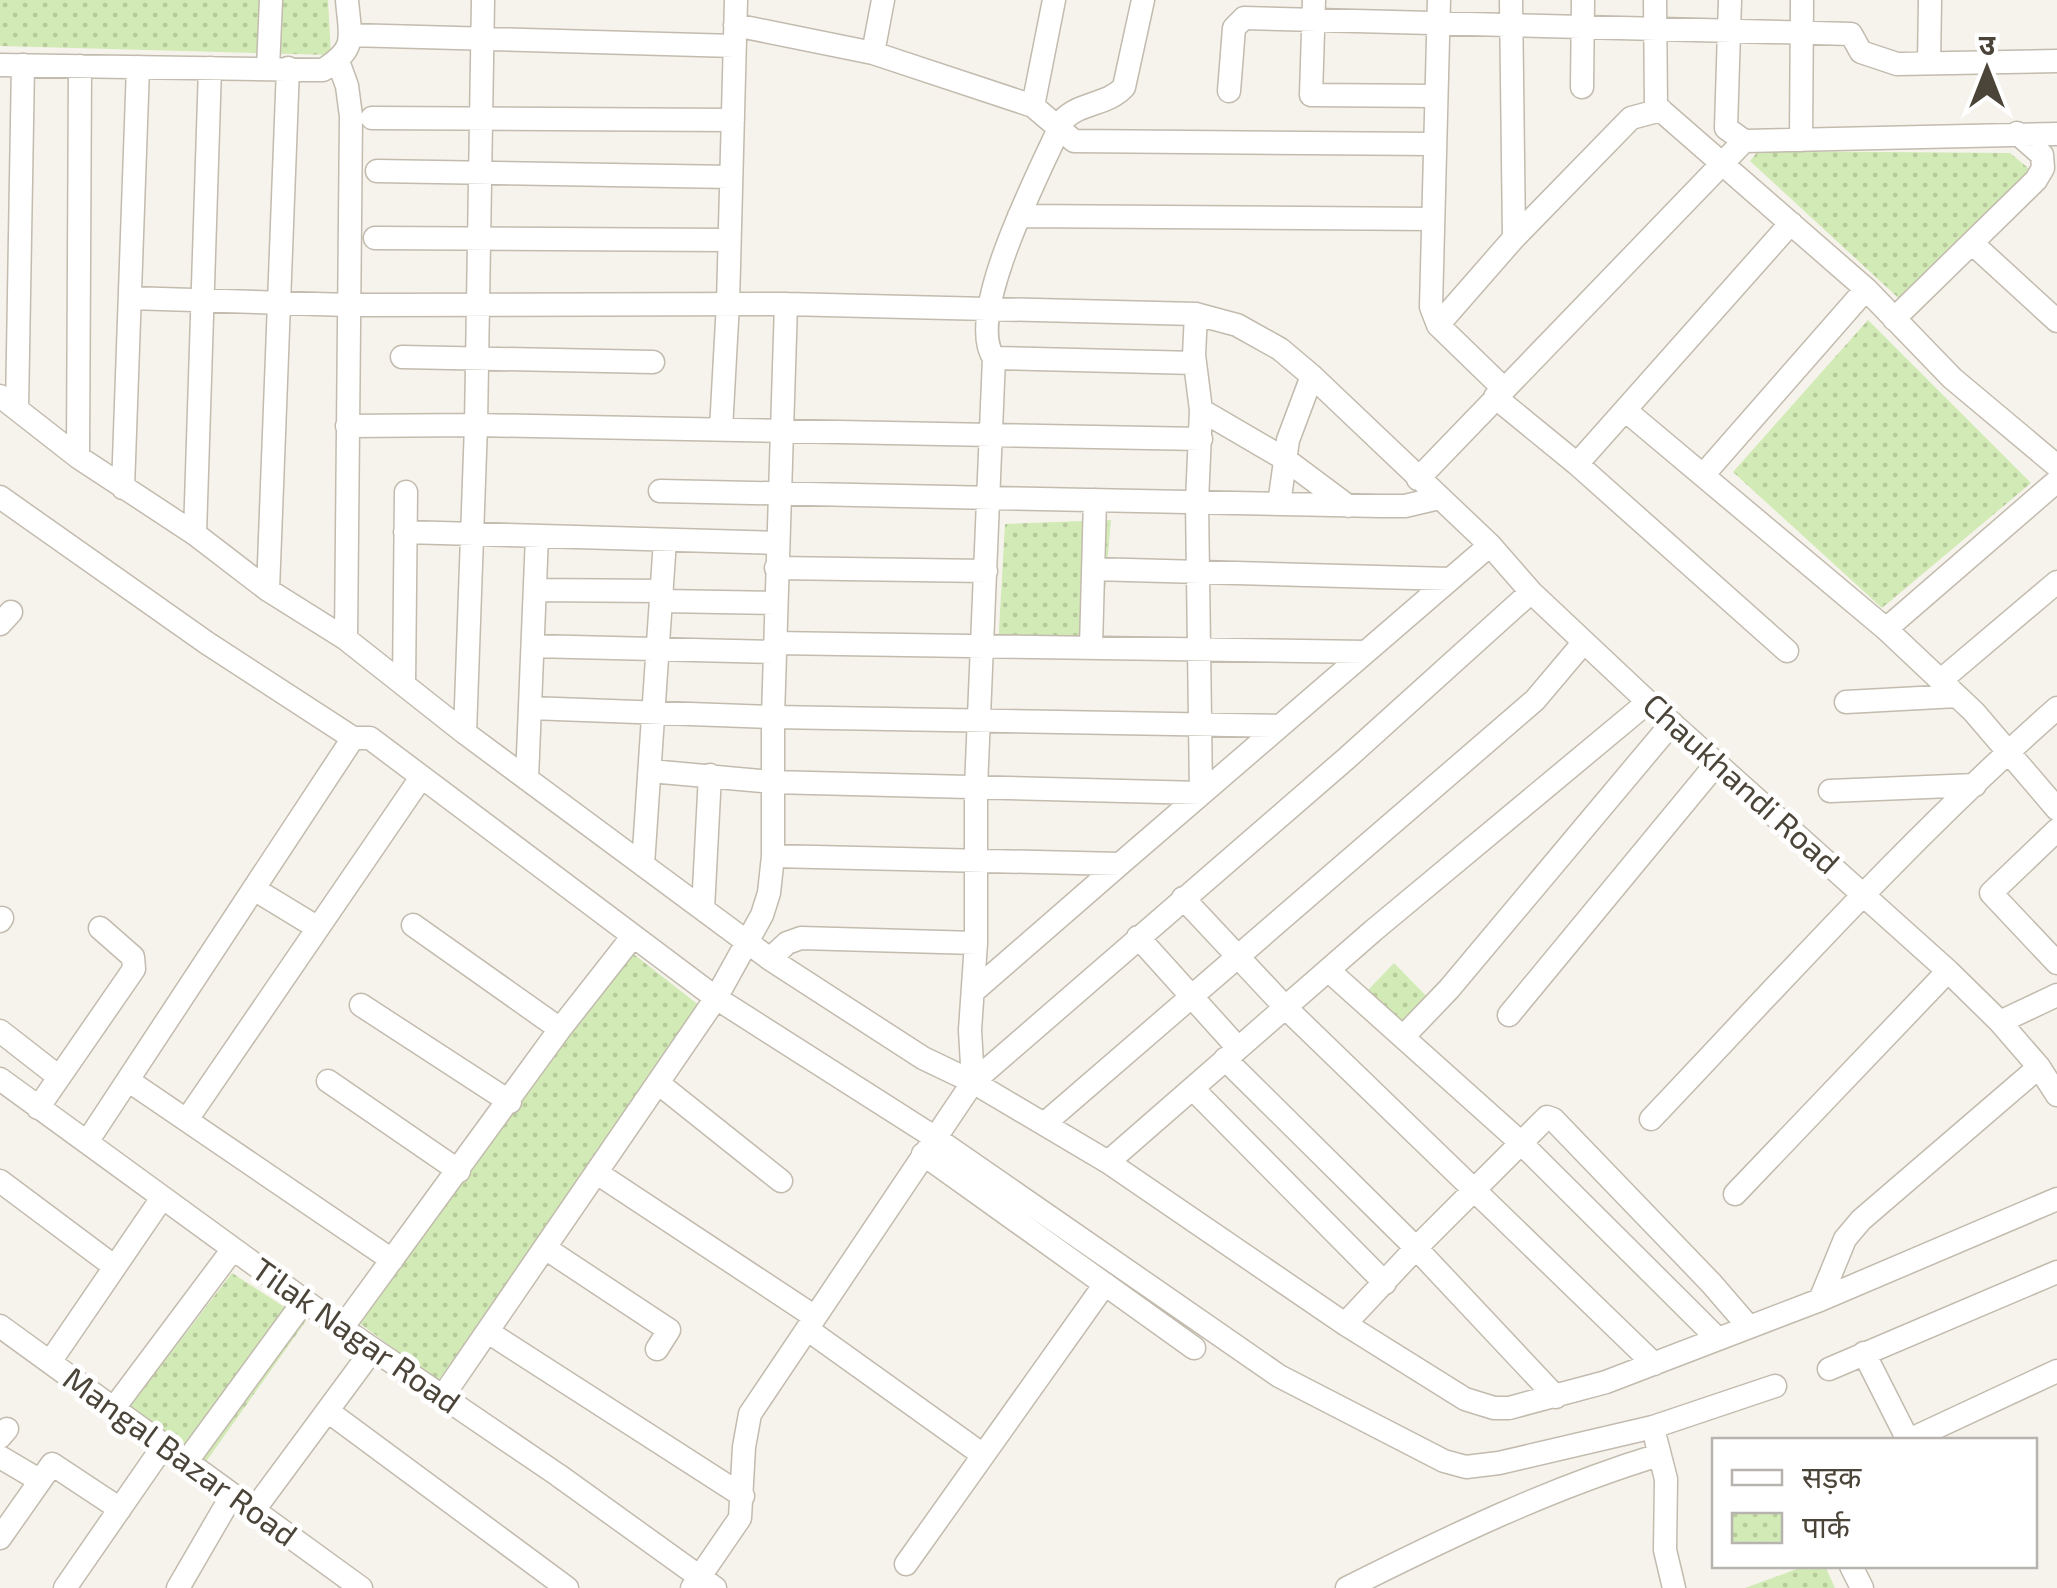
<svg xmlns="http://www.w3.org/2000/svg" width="2057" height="1588" font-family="'Exo 2','Noto Sans Devanagari',sans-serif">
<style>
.park{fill:url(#park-dots)}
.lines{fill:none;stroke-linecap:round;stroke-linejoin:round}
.minor-casing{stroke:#c2bbae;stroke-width:25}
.minor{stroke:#fff;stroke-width:22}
.labels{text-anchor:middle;stroke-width:10;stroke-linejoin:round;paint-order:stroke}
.street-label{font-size:32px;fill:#4b4439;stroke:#fff}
</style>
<defs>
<pattern id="park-dots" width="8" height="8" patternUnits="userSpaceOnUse" patternTransform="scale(2.5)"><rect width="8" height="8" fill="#d2eab5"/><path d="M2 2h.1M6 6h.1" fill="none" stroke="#b6ca9c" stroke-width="1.8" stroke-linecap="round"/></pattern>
</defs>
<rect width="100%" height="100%" fill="#f6f3ec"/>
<path class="park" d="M 0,0 L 328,0 L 331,55 L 0,46 Z
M 1758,151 L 2010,153 L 2039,177 L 1906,305 L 1750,161 Z
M 1868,320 L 2031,483 L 1882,608 L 1733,472 Z
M 1111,520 L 1100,647 L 998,647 L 1005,524 Z
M 631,952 L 700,1006 L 567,1201 L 438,1381 L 358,1322 Z
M 1394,963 L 1438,1008 L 1412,1034 L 1367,991 Z
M 232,1273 L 306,1321 L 205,1463 L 130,1406 Z
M 1805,1566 L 1825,1566 L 1835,1588 L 1745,1588 Z"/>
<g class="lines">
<g class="minor-casing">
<path id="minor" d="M 483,0 L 476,425 L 1201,439
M 1143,0 L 1124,87 C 1108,105 1080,102 1063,120 C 1043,165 963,316 994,358 L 1195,363
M 1314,0 L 1311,95 L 1436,96
M 1439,0 L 1431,307 L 1438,325 L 1503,388
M 1511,0 L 1514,238
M 1655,0 L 1656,106 L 1866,289 L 1952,378 L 2057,466
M 1730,0 L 1726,128 L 1744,141
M 735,25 L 873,53 L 1033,106 L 1074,141 L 1435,144
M 350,35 L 734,46
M 873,53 L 883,0
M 338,61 L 347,86 L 351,116 L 346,639
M 1929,63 L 1930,0
M 0,65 L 323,70 C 358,48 350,38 347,0
M 268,68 L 271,0
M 1582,87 L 1583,0
M 1229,91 L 1234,28 L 1244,18 L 1851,34 L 1861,52 L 1897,64 L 2057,61
M 1033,106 L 1054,0
M 372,118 L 733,120
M 1801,140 L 1802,0
M 377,171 L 731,177
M 1019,216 L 1433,219
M 375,238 L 729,240
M 1973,244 L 2057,321
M 130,298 L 348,305 L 786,304 L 1196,314 L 1237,325 L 1280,349 L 1312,376 L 1490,545 L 1531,592 L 1648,702 L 1948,971 L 2000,1022 L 2039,1067 L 2057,1095
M 1894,319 L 2036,180 L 2043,168 L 2042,155 L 2017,133
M 1438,325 L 1514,238 L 1631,118 L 1661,110
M 402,357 L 653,362
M 0,396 L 78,457 L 195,534 L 268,590 L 346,639 L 465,733 L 770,959 L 923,1058 L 973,1082 L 1108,1162 L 1345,1324 L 1465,1399 L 1494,1408 L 1509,1408 L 1606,1382 L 1820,1300 L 2057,1199
M 1495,397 L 1577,464 L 1787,651
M 17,409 L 23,65
M 1201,410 L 1285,459 L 1348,506
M 1625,410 L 1886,629 L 1974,712 L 2057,809
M 347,426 L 476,425 L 465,733
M 721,429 L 728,303 L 736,0
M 78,457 L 80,66
M 1577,464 L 1791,223
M 1704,474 L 1866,289
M 1418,479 L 1744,141 L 2057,134
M 123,488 L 138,67
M 660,491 L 1381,506 L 1405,506 L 1439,498
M 0,497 L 207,643 L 353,738
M 1279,504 L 1288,440 L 1312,376
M 405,532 L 777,543
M 195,534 L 210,68
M 776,568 L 986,571
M 1093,569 L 1450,579
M 268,590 L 288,68
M 535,590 L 662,591
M 662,601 L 776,603
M 0,624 L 11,612
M 1886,629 L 2057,481
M 775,643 L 1366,652
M 533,646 L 774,652
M 1091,647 L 1095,500
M 1940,681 L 2057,582
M 404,685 L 406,492
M 1846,702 L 1957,696
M 530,708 L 773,717 L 1280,726
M 650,771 L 772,782 L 1201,793 L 1197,502 L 1201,410 L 1194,355 L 1196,314
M 527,779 L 537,536
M 1830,791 L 1975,785
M 2057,830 L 1991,893 L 2057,963
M 773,856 L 1120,864 L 1490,545
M 643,865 L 665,540
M 254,889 L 318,928
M 1183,898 L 1286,1008 L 1654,1364
M 703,909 L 710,775
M 0,921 L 2,918
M 413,925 L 560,1029
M 1138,937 L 1238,1048
M 770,959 L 787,943 L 801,938 L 976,943
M 1328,970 L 1520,1142 L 1718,1339
M 974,991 L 1120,864
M 361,1005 L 510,1102
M 1509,1015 L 1717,763
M 2000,1022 L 2057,995
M 0,1031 L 59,1077
M 1403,1037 L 1449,989 L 1672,723
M 1225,1059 L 1416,1248 L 1556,1397
M 0,1079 L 342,1328 L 558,1475 L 715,1588
M 129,1081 L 392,1260
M 328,1081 L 459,1171
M 973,1082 L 970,1030 L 976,943 L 976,788 L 994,358
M 658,1083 L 781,1181
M 1193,1089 L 1385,1283
M 38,1108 L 134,969 L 133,957 L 100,928
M 188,1118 L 420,779
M 1651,1119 C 1783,980 1912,836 2057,708
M 1044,1124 L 1535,700 L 1584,642
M 87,1142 L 353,738 L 370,738 L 716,998 L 934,1137 L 1279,1376 L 1444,1461 L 1466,1467 L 1499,1463 L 1653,1427 L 1775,1386
M 923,1154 L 1194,1348
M 1108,1162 L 1374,930 L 1648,702
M 597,1173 L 815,1317
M 0,1181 L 115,1267
M 1735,1194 L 1948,971
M 545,1248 L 669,1330 L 657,1349
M 1820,1300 L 1845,1239 L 1861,1220 L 2039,1067
M 1345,1324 L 1416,1248 L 1547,1117 L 1553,1119 L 1711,1283 L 1749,1327
M 0,1326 L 361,1588
M 342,1328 L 560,1029 L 633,936
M 807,1329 L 983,1455
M 488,1332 L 743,1496
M 1864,1353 L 1908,1440
M 50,1362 L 162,1198
M 1829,1369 L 2057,1272
M 443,1396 L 716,998 L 762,915 L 769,893 L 773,856 L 773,717 L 786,304
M 114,1408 L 233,1249
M 329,1412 L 567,1588
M 0,1437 L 7,1429
M 1656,1440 L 1666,1479 L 1665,1550 L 1674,1588
M 1909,1440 L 2057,1371
M 0,1457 L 39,1480
M 187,1461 L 304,1301
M 254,1510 L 373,1349
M 0,1538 L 52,1464 L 120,1509
M 906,1564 L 1105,1284
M 1851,1566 L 1862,1588
M 65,1588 L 164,1445
M 178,1588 L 232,1495
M 692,1588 L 740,1518 L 744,1447 L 750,1414 L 973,1082 L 1347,758 L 1531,592
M 1347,1588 C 1449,1537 1550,1488 1659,1455"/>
</g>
<use href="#minor" class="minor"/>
</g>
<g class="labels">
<g class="street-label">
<text transform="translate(1741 784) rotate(42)" y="11">Chaukhandi Road</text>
<text transform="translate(356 1336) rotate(35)" y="11">Tilak Nagar Road</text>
<text transform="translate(180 1457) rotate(36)" y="11">Mangal Bazar Road</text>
</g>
</g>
<rect x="1712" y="1438" width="325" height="130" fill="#ffffff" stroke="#b7b4b0" stroke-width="2.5"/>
<rect x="1732" y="1470" width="50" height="15" fill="#ffffff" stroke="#b7b4b0" stroke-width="2.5"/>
<text x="1802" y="1488" font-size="30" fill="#4b4439">सड़क</text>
<rect x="1732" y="1513" width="50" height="30" fill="url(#park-dots)" stroke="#b7b4b0" stroke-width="2.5"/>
<text x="1802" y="1538" font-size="30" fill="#4b4439">पार्क</text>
<g transform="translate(1987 70)" stroke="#ffffff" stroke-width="8" paint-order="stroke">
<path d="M0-8L18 38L0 25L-18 38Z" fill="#4b4439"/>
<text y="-15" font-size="28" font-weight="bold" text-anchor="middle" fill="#4b4439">उ</text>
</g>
</svg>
